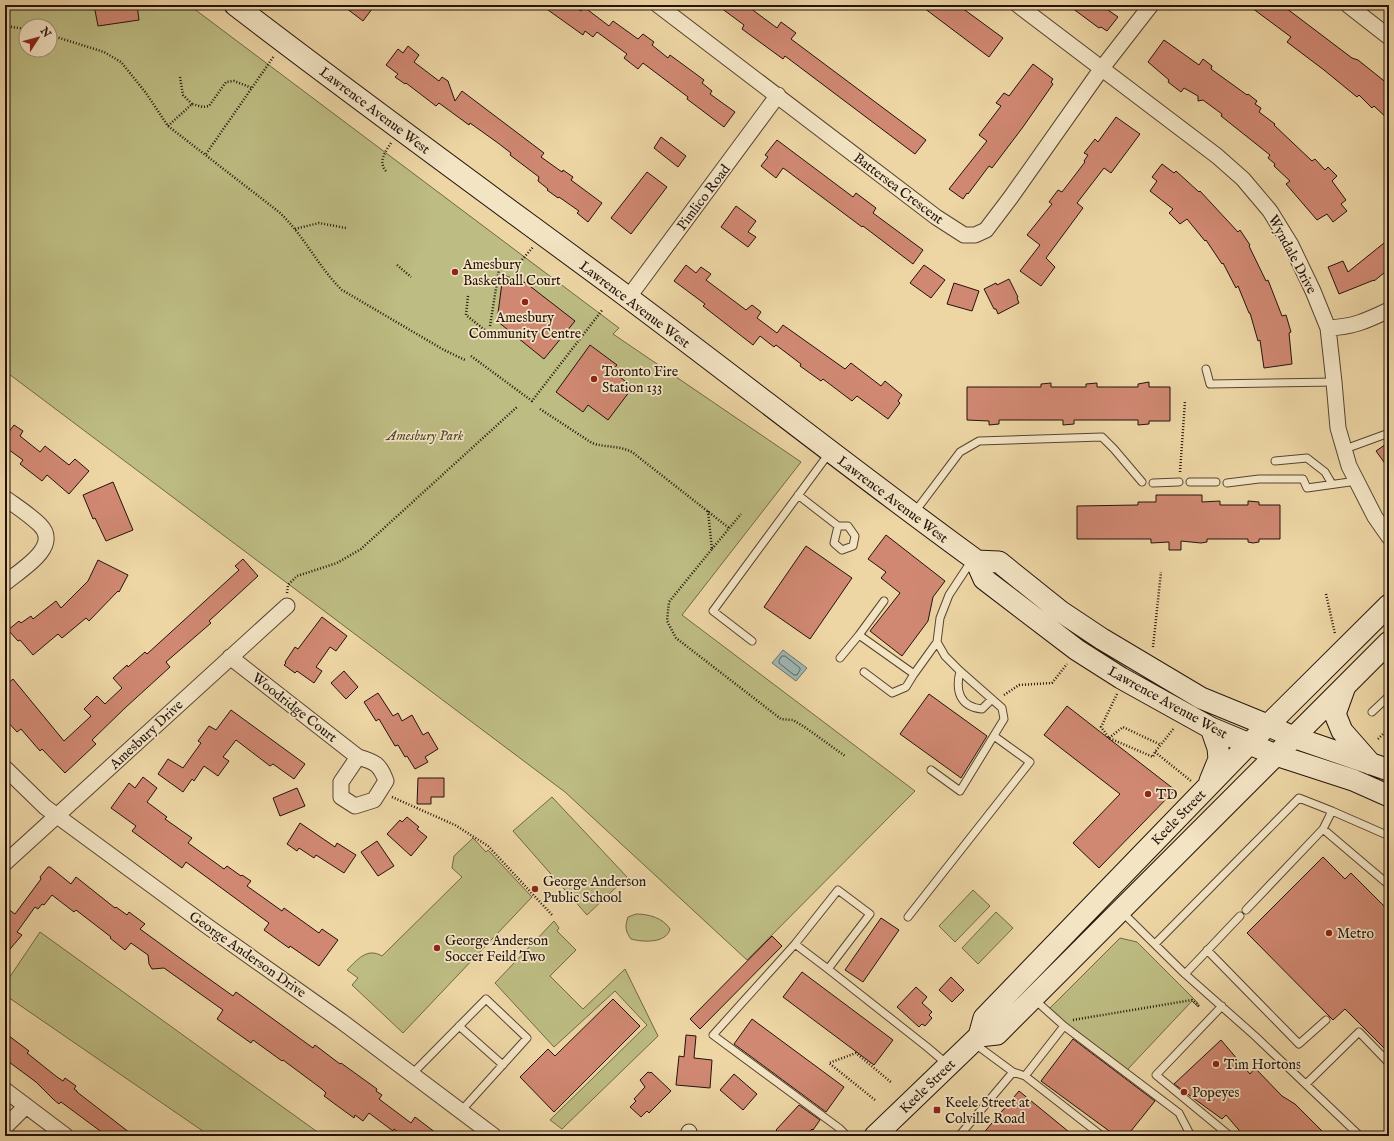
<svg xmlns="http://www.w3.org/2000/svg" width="1394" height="1141" font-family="'IM FELL English',serif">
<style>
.green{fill:#bdbc82;stroke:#706846;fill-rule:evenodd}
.water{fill:#9db6b1;stroke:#6d756f}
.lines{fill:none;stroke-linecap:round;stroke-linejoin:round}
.shore{stroke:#60645e;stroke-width:1}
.building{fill:#d08872;stroke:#24130b}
.service-casing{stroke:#564431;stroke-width:9}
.minor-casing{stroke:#564431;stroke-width:17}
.secondary-casing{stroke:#24130b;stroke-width:23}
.path{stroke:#24130b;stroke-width:2.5;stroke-dasharray:1 2;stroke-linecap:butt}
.service{stroke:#f3e4c4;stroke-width:7}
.minor{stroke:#f3e4c4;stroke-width:15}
.secondary{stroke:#f3e4c4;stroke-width:21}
.poi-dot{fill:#8f2418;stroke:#f3e4c4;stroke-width:1.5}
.labels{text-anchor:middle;stroke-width:3.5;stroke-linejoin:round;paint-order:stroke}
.street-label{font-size:14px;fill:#24130b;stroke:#f3e4c4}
.poi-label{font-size:14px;fill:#24130b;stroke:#f3e4c4;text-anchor:start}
.park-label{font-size:14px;font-style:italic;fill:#52462f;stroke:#f3e4c4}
</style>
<rect width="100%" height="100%" fill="#edd5a4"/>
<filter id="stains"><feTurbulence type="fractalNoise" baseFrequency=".005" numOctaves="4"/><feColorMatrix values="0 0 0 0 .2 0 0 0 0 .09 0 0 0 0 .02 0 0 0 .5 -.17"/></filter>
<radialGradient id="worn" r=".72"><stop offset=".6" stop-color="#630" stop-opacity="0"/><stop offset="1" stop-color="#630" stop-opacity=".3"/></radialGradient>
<path class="green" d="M 5,5 L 189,5 L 619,328 L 613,334 L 801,462 L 682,615 L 915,791 L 747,960 L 565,792 L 5,371 ZM 26,26 L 50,26 L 50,50 L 26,50 Z
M 552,797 L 627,877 L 587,915 L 513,831 Z
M 473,838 L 486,852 L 488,850 L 532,897 L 403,1033 L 352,985 L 358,978 L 347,970 C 357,960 367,947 382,956 L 462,877 L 452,868 L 454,856 Z
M 973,890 L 990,906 L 955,942 L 939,926 Z
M 996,912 L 1013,928 L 978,964 L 962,948 Z
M 636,914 C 649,914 663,918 670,929 C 666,944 642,942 631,939 C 625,931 625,926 628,917 Z
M 554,921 L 559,928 L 557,931 L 576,950 L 550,976 L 583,1009 L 625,969 L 658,1036 L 562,1129 L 550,1120 L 647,1025 L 615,991 L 554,1047 L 495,983 Z
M 40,932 L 323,1136 L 210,1136 L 5,995 L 5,984 Z
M 1120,938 L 1137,942 L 1198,1003 L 1198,1007 L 1192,1001 L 1127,1070 L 1048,1010 Z"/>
<path class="water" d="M 783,650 L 807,668 L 796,681 L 772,663 Z"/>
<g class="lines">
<path class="shore" d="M 782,656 L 785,656 L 800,668 L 800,670 L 797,675 L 794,675 L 779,663 L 779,661 Z"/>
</g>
<path class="building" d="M 94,5 L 137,5 L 139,20 L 98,26 Z
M 342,5 L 375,5 L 363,21 Z
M 541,5 L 572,5 L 581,11 L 584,7 L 609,26 L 613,21 L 638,39 L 643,34 L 654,42 L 652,45 L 668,58 L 670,55 L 704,80 L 702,83 L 712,91 L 710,94 L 735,112 L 724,127 L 687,99 L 688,97 L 643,63 L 638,69 L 624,58 L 627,54 L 597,32 L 593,37 L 585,31 L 583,35 Z
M 717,5 L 746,5 L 777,28 L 781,22 L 796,33 L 791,39 L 926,140 L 915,154 L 785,56 L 783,59 L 742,29 L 744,25 Z
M 920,5 L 958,5 L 1003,38 L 989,57 Z
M 1068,5 L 1101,5 L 1118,17 L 1107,31 L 1101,27 L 1099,28 Z
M 1248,5 L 1282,5 L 1352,58 L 1358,60 L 1383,80 L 1389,86 L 1389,120 L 1374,106 L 1372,108 L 1359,95 L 1357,97 L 1324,70 L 1287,42 L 1291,37 Z
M 1164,40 L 1199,65 L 1203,59 L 1212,66 L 1211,69 L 1247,95 L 1248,94 L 1257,101 L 1255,104 L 1261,108 L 1259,112 L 1275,124 L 1274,125 L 1312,161 L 1315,159 L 1325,170 L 1328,167 L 1337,176 L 1332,181 L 1346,200 L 1341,204 L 1347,211 L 1333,222 L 1327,214 L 1317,220 L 1286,184 L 1290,181 L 1274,166 L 1275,164 L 1268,158 L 1270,155 L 1221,116 L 1222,114 L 1203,100 L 1198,101 L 1198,96 L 1184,88 L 1181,92 L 1168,82 L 1169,80 L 1148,62 Z
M 408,46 L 419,55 L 414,62 L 439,81 L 442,77 L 448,81 L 455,101 L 462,91 L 544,153 L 541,157 L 562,172 L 563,170 L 573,177 L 571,180 L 602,203 L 588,222 L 577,213 L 579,211 L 559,197 L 558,198 L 547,190 L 548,189 L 538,181 L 539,177 L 510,155 L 511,153 L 498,143 L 470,123 L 469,125 L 439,103 L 436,106 L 406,83 L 405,84 L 395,77 L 398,74 L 386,65 L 398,49 L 403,53 Z
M 1033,64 L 1053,79 L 1051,82 L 1053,84 L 1023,127 L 992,168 L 989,166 L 968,194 L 967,193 L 963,199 L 949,189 L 987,141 L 979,135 L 1001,106 L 996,103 L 1004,93 L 1009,96 Z
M 1116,117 L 1140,134 L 1111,173 L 1104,168 L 1077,203 L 1083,208 L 1046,258 L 1055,267 L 1041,286 L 1020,271 L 1040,245 L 1027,235 L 1052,204 L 1049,202 L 1058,190 L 1062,192 L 1085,162 L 1084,161 L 1088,155 L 1084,153 L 1095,139 L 1098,142 Z
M 661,137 L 686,156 L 678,167 L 654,148 Z
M 777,140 L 853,197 L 856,193 L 876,208 L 873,213 L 923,250 L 913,264 L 863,226 L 862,227 L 786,170 L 783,168 L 776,178 L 761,166 L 768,157 L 765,155 Z
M 1162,164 L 1174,173 L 1176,171 L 1199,192 L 1200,191 L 1238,232 L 1240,230 L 1250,245 L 1249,246 L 1266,281 L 1268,280 L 1282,316 L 1286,315 L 1291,332 L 1289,333 L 1292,364 L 1264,368 L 1260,340 L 1258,341 L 1250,313 L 1249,313 L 1238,286 L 1236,288 L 1223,263 L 1222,264 L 1206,240 L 1205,241 L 1187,219 L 1180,224 L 1169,213 L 1173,209 L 1150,191 L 1157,181 L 1152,177 Z
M 647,172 L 667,187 L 631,234 L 611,218 Z
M 736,206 L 756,221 L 748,232 L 756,237 L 748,247 L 721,227 Z
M 1389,239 L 1389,269 L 1374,281 L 1374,280 L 1339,294 L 1328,267 L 1343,261 L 1348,272 Z
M 686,265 L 696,273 L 701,267 L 711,274 L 706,280 L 746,310 L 752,305 L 761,312 L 757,318 L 777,333 L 783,325 L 845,369 L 851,363 L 881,386 L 885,381 L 902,395 L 898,401 L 900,403 L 888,419 L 857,396 L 852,401 L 823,379 L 821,381 L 800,366 L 801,364 L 776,345 L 774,347 L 760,336 L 753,345 L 703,306 L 705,304 L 674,281 Z
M 924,265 L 945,280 L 931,298 L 910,283 Z
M 503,275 L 526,283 L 575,321 L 544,359 L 497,321 Z
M 1009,279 L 1018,297 L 1017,298 L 1019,303 L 998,314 L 996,309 L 994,309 L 984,289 L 996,283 L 997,285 Z
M 954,283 L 979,291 L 972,311 L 947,304 Z
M 590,345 L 617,365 L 612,371 L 633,387 L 608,420 L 588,405 L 583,412 L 556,392 Z
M 1149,382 L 1149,387 L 1170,387 L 1170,421 L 1149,421 L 1149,424 L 1138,425 L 1138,420 L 1074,420 L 1074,424 L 1063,425 L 1063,420 L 999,420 L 999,424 L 989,425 L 989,421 L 967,420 L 967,387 L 1041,387 L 1041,384 L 1051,383 L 1051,387 L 1086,387 L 1086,384 L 1097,383 L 1097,387 L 1138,387 L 1138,384 Z
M 14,425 L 23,431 L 20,436 L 40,452 L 45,446 L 69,465 L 75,459 L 89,471 L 69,494 L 47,475 L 42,481 L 20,464 L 23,460 L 5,447 L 5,437 Z
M 1389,442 L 1389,469 L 1376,451 Z
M 113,482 L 133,530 L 106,541 L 95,518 L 93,519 L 83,495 Z
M 1156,495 L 1202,495 L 1202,502 L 1220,501 L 1220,505 L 1248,505 L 1248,501 L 1259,502 L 1259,505 L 1280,505 L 1280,539 L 1259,539 L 1259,542 L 1253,543 L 1248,542 L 1248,539 L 1207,539 L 1207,542 L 1201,543 L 1181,541 L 1181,550 L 1169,550 L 1169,542 L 1151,543 L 1151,539 L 1077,539 L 1077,506 L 1138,505 L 1138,502 L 1156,502 Z
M 886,535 L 945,581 L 933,597 L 928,621 L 902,656 L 870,631 L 900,593 L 881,578 L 886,572 L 868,559 Z
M 806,546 L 852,578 L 810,639 L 764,607 Z
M 243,559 L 258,576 L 209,621 L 211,623 L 166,662 L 170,667 L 125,708 L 92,740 L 96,744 L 65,773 L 42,749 L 40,751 L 21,729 L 17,732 L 5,719 L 5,705 L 10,701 L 5,695 L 5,686 L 13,679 L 64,741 L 91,716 L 84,709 L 97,696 L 105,704 L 122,688 L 113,678 L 127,665 L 128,667 L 145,652 L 147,654 L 239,570 L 235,566 Z
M 98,560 L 128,575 L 119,592 L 118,591 L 89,621 L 86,618 L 62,638 L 58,634 L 33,655 L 20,640 L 18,641 L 8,630 L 19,621 L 21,623 L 31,616 L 33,619 L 56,601 L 61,608 L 88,581 Z
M 322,617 L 347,636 L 336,651 L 330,647 L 316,667 L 322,671 L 314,683 L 297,671 L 295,673 L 284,665 L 286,663 L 285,662 L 295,647 L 298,649 Z
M 344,671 L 358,687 L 346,699 L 331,683 Z
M 378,693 L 393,716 L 398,713 L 402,721 L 412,715 L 423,735 L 428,732 L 438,749 L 425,757 L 428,762 L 415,769 L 407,756 L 405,757 L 398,745 L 395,746 L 379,719 L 376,721 L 364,702 Z
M 929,694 L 987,736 L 961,778 L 900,734 Z
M 1067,706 L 1175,790 L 1099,868 L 1073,843 L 1120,794 L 1044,735 Z
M 231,710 L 305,764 L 294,779 L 273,764 L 270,766 L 236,740 L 223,757 L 229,761 L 218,776 L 204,766 L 194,781 L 192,779 L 183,792 L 158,774 L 168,759 L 183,768 L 201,743 L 198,741 L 209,726 L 216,730 Z
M 143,777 L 157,788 L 147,802 L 167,817 L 165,819 L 192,838 L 188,843 L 224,869 L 227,866 L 241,876 L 242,875 L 251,881 L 247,886 L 282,911 L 284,908 L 319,933 L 322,929 L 338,940 L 319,966 L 290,946 L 289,948 L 264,930 L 269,923 L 186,862 L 182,868 L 132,831 L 136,826 L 111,808 L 129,783 L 135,788 Z
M 418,778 L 444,778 L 444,797 L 431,797 L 431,804 L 417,804 Z
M 297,788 L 305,806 L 280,816 L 273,798 Z
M 407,817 L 419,827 L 417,829 L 427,837 L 411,856 L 387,834 L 400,820 L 402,822 Z
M 300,823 L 335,847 L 337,843 L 356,855 L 344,873 L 316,855 L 314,858 L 299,848 L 297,851 L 287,844 Z
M 377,841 L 394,866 L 378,876 L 361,852 Z
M 1323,857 L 1345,879 L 1351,873 L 1389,911 L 1389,1053 L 1345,1009 L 1333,1020 L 1247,933 Z
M 48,867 L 50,867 L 71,884 L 76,877 L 115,908 L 116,907 L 127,915 L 129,912 L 145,924 L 140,929 L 177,956 L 233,996 L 236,992 L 313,1048 L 315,1045 L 340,1064 L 341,1063 L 377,1089 L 376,1091 L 382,1095 L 379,1099 L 411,1123 L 415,1117 L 440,1136 L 404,1136 L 394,1129 L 393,1131 L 369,1113 L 363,1121 L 355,1115 L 354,1118 L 324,1096 L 326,1093 L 322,1089 L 283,1060 L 282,1061 L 253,1040 L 251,1043 L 217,1019 L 223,1010 L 164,968 L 152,969 L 149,964 L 148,955 L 131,943 L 125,950 L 110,938 L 111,937 L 76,910 L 74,912 L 52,895 L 44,905 L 42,904 L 38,909 L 35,907 L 17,932 L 22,935 L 5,955 L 5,907 L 15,914 L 41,879 L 40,877 Z
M 881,918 L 899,930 L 863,982 L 845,970 Z
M 772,936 L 782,946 L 700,1029 L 690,1019 Z
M 802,972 L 893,1040 L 874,1065 L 783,997 Z
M 951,977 L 964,990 L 952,1002 L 939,990 Z
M 916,987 L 927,997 L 922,1003 L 932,1012 L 929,1015 L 932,1018 L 925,1026 L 922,1024 L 919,1027 L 897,1007 Z
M 613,999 L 640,1026 L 554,1112 L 520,1077 L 548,1049 L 555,1056 Z
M 752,1019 L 844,1087 L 826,1112 L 734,1044 Z
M 5,1033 L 29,1051 L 27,1053 L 57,1077 L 63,1081 L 65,1078 L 76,1086 L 74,1089 L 77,1091 L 77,1092 L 134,1136 L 107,1136 L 61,1102 L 59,1104 L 53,1099 L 36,1082 L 5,1059 Z
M 686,1035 L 696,1036 L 694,1058 L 712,1060 L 710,1088 L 676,1085 L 679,1056 L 684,1057 Z
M 1073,1039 L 1155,1101 L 1127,1136 L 1116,1136 L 1041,1081 Z
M 1221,1040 L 1250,1074 L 1255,1068 L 1282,1096 L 1295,1104 L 1327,1136 L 1244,1136 L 1226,1115 L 1222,1119 L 1174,1084 Z
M 648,1072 L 650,1073 L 651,1072 L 671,1091 L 649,1113 L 647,1111 L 641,1117 L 630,1107 L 636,1101 L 634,1099 L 645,1087 L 640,1080 Z
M 734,1074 L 757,1094 L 743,1110 L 720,1090 Z
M 1019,1091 L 1074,1136 L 981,1136 Z
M 799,1105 L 820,1120 L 813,1130 L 812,1129 L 806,1136 L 782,1136 L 776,1130 Z"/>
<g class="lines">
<g class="service-casing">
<path id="service" d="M 1206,369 L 1210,384 L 1334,382
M 1345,449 L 1389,433
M 1275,461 L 1307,458 L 1325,472 L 1332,484
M 1190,482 L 1216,482
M 1153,483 L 1179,482
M 1227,483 L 1259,479 L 1303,479 L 1307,488 L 1357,481
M 798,495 L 838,526 L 848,526 L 855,536 L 853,546 L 842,550 L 834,543 L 838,526
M 914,513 L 960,452 L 979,441 L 1102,437 L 1114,449 L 1142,482
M 859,635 L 884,601
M 752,641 L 713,611 L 830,452
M 840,658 L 859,635 L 914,674 L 937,642
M 960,671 C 955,691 960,707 982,709 L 992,699
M 864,672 L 892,693 L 906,687 L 914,674
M 1372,712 L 1389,696
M 931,770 L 960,791 L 1004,719 L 1002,708 L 960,671 L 945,656 L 937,642 L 940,618 L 949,595 L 972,560
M 1323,829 L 1389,885
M 1246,910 L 1323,829 L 1332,811
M 1121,911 L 1185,974 L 1255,1036 L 1360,1136
M 908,917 L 1030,762 L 994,736
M 795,944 L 828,969
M 1155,944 L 1299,798 L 1332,811 L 1389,836
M 1207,950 L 1299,1044 L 1326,1020
M 1185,974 L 1240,916
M 1035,1000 L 1064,1026 L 1179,1113 L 1191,1136
M 1222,1006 L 1156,1075 L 1230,1136
M 459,1026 L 503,1065
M 975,1044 L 1013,1072 L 1025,1076 L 1102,1136
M 412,1074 L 486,999 L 527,1038 L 461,1111
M 1025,1076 L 1064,1026
M 1306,1084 L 1359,1032 L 1389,1063
M 847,1136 L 839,1128 L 713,1035 L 795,944 L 838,890 L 870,914 L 828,969 L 927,1047 L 947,1064
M 959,1136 L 1013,1072"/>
</g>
<g class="minor-casing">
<path id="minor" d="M 658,5 L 936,217 L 964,235 L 975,235 L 986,230 L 1011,197 L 1102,68 L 1151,5
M 1018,5 L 1217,156 L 1243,179 L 1270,211 L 1291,245 L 1313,291 L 1328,328 L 1334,382 L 1338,428 L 1349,466 L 1375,517 L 1389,537
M 1348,5 L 1389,37
M 628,298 L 778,95
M 1328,328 C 1353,327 1366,321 1389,310
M 5,498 C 16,506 30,515 40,525 C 62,547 19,571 5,583
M 230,657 L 358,757 L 341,782 L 341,797 L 355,806 L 374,800 L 386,781 C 380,764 375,762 358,757
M 5,768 L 45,807 L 207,926 L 341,1021 L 494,1136
M 5,863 L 287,606
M 5,1090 L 66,1136
M 5,1127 L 26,1106
M 689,1136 L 689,1132"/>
</g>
<g class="secondary-casing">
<path id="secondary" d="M 235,5 C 360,101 488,194 614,287 C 735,377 852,470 973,558 L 976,561 L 984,579 L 1077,650 L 1121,678 L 1211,728 L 1276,755 L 1353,780 L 1389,796
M 976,561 L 999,562 L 1060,611 L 1102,639 L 1201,698 L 1267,725 L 1293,737 L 1389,770
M 1344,689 L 1335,714 L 1342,731 L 1371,764
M 1210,781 L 1219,759 L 1218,748 L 1211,728
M 979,1036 L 997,1034 L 1389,642
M 875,1136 L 979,1036 L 984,1018 L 1249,744 L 1389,605"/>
</g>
<path class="path" d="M 5,26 L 26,29
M 50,35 L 104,52 L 121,62 L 146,93 L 168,126 L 279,212 C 304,235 318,267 342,290 L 444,350 L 465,360
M 180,77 L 183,95 L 192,104
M 168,126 L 192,104 L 203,107 L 209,106 L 226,82 L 234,81 L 252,88
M 206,154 L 274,56
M 386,171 C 378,162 385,152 391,143
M 295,229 L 319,223 L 346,228
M 397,265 L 411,277
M 491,268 L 499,269 L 521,261 L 533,247
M 468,296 L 466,315 L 486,331
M 490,326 L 499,269
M 471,356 L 532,401 L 603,309
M 540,409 L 592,443 C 606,448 618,445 632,452 L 729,528
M 1180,472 L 1185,401
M 708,511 L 712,549 L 669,602 L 667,621 L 676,638 L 781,719 L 793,720 L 806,728 L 845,756
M 712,549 L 741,514
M 287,593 L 288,585 L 297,576 L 337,563 L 361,549 L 517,407
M 1326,594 L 1335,634
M 1153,647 L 1161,572
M 1117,694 L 1101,727 L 1109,738 L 1153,757 L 1155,752 L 1174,728
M 1004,695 L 1019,685 L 1052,683 L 1067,664
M 1109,738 L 1123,727 L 1161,745
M 1378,739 L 1389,728
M 1155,752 L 1191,781
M 392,797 L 455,825 L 488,846 L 553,916
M 1073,1020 L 1192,1000 L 1200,1007
M 875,1100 L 829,1063 L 856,1053 L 892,1083"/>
<use href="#service" class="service"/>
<use href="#minor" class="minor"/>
<use href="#secondary" class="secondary"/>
</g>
<g class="poi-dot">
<circle cx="455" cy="272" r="4"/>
<circle cx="525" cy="302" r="4"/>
<circle cx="594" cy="379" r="4"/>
<circle cx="1148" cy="794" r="4"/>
<circle cx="535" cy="889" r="4"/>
<circle cx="1329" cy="933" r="4"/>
<circle cx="437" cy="948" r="4"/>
<circle cx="1216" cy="1064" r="4"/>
<circle cx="1184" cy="1092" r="4"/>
<rect x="933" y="1106" width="8" height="8" rx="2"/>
</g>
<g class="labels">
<g class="street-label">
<text transform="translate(375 110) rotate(37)" y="5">Lawrence Avenue West</text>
<text transform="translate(899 188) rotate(37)" y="5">Battersea Crescent</text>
<text transform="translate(703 197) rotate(-53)" y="5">Pimlico Road</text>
<text transform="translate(1293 254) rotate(62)" y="5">Wyndale Drive</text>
<text transform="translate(635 304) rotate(37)" y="5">Lawrence Avenue West</text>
<text transform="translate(893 499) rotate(37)" y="5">Lawrence Avenue West</text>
<text transform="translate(1168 702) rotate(29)" y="5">Lawrence Avenue West</text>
<text transform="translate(295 707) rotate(38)" y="5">Woodridge Court</text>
<text transform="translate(146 734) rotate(-43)" y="5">Amesbury Drive</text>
<text transform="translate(1178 817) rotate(-46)" y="5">Keele Street</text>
<text transform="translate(248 954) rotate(35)" y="5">George Anderson Drive</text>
<text transform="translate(927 1086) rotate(-44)" y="5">Keele Street</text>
</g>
<g class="poi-label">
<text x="463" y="269">Amesbury<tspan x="463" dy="16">Basketball Court</tspan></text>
<text x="525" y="322" text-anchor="middle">Amesbury<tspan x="525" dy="16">Community Centre</tspan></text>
<text x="602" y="376">Toronto Fire<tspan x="602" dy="16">Station 133</tspan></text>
<text x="1156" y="799">TD</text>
<text x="543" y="886">George Anderson<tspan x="543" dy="16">Public School</tspan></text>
<text x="1337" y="938">Metro</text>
<text x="445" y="945">George Anderson<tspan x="445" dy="16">Soccer Feild Two</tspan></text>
<text x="1224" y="1069">Tim Hortons</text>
<text x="1192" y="1097">Popeyes</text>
<text x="945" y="1107">Keele Street at<tspan x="945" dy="16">Colville Road</tspan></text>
</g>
<g class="park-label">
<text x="425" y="440">Amesbury Park</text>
</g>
</g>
<rect width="1394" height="1141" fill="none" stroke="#edd5a4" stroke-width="20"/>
<rect x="6" y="6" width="1382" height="1129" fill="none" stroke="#24130b" stroke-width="2"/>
<rect x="10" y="10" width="1374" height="1121" fill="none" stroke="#24130b"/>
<g transform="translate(38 38) rotate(54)"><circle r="19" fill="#f3e4c4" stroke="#a0907a"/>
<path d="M0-3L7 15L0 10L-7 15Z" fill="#8f2418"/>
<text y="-6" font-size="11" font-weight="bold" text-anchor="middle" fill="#24130b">N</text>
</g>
<rect width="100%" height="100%" filter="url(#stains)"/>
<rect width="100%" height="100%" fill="url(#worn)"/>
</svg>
